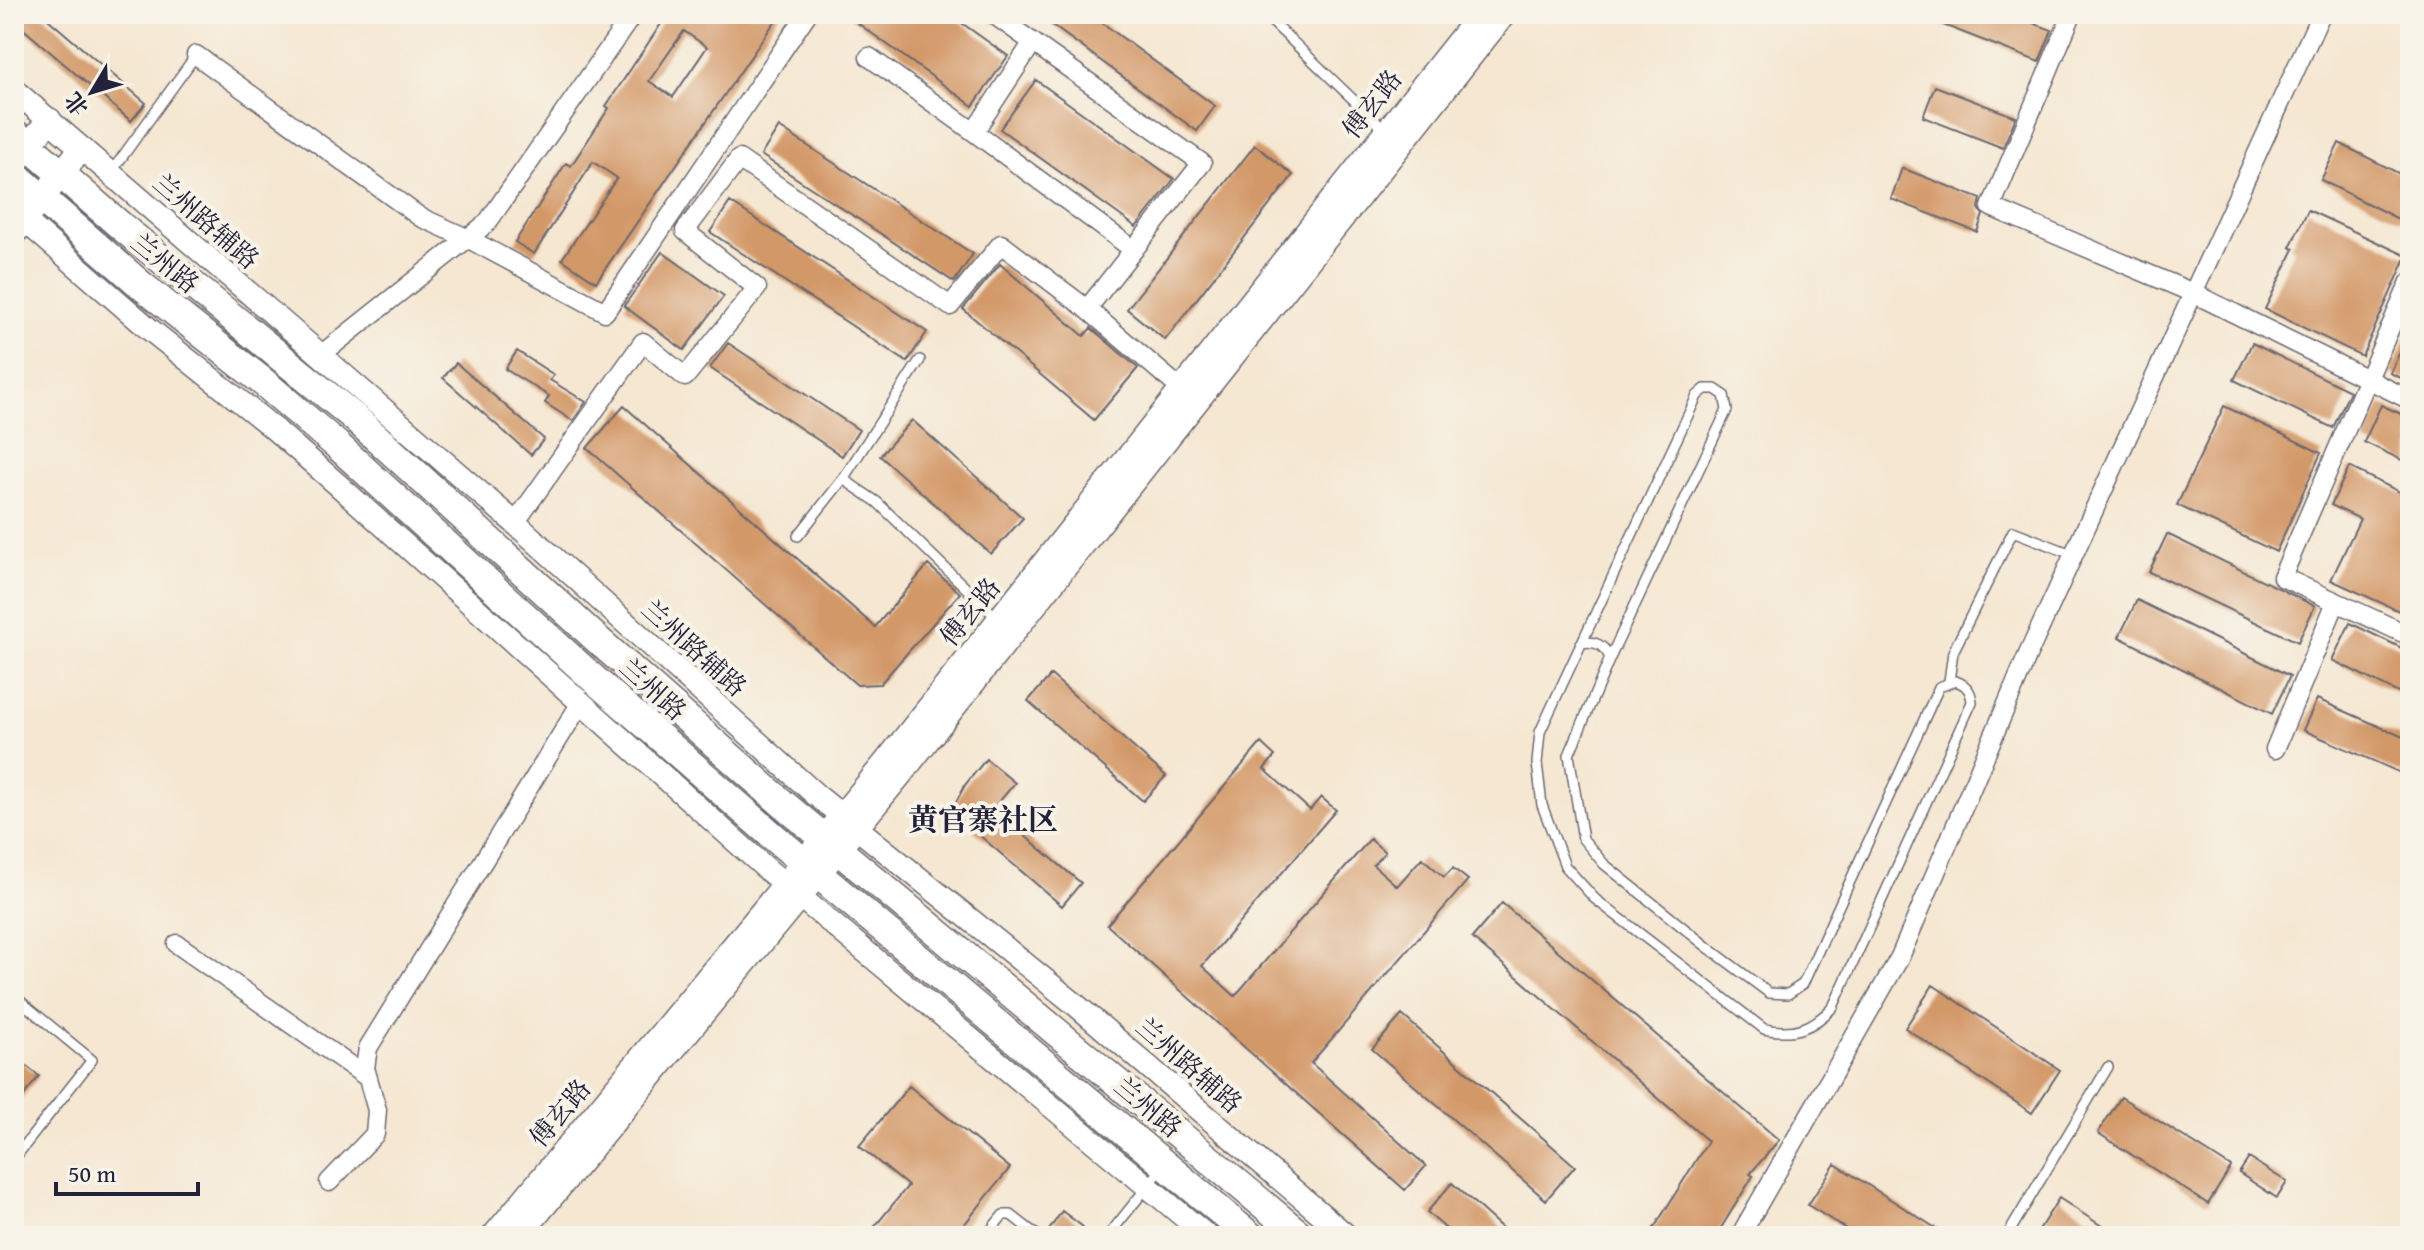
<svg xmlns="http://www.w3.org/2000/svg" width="2424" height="1250" font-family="'Gentium Book Plus','Noto Serif SC',serif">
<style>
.building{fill:#d39868;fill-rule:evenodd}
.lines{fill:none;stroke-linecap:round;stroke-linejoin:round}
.service-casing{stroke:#6c6770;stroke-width:12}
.minor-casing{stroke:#6c6770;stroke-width:21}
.tertiary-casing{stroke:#6c6770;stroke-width:25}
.secondary-casing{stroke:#6c6770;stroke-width:27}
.primary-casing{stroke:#6c6770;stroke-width:31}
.service{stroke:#fff;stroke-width:9}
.minor{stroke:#fff;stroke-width:18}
.tertiary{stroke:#fff;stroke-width:22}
.secondary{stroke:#fff;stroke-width:24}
.primary{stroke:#fff;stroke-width:28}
.labels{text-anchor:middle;stroke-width:8;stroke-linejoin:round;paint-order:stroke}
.street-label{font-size:26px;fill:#22223b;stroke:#f7f3e8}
.quarter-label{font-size:30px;font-weight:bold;fill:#22223b;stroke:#f7f3e8}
</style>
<rect width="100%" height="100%" fill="#f7f3e8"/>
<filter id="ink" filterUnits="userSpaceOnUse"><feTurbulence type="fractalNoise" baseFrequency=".0125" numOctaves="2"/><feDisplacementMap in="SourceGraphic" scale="16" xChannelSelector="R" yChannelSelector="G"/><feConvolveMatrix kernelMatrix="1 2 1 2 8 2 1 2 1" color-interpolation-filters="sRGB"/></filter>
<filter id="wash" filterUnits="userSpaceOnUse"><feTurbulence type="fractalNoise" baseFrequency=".006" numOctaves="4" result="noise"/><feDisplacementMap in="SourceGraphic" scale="32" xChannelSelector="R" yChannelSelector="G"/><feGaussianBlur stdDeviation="1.8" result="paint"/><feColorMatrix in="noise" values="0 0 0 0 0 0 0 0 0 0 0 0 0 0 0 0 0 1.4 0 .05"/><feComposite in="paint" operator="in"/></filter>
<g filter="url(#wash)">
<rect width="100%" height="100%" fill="#f5e7d1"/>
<g id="blocks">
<path class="building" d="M 14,14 L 42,14 L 146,103 L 131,121 L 14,21 Z
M 660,14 L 780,14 L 596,282 L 562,259 L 617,178 L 593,162 L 534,254 L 515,242 L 566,163 L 571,166 L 609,108 L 606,106 L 665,18 ZM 684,31 L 707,47 L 673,97 L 649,81 Z
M 845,14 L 949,14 L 1008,56 L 973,106 Z
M 1037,14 L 1090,14 L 1215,106 L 1197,131 Z
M 1915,14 L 2008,14 L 2052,30 L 2039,62 Z
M 1036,80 L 1174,179 L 1136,227 L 1000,129 Z
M 1935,86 L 2016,117 L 2003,148 L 1923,117 Z
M 779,127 L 973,254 L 954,282 L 761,155 Z
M 2339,143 L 2410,179 L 2410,225 L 2321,180 Z
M 1255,145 L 1293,175 L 1165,340 L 1127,309 Z
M 1902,168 L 1981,199 L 1979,208 L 1983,215 L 1977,232 L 1891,199 Z
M 730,202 L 927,332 L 907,362 L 710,232 Z
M 2308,210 L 2407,256 L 2362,356 L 2265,309 L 2294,249 L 2290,247 Z
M 662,252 L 724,296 L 684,350 L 624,306 Z
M 1000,264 L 1084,336 L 1091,328 L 1138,368 L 1094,420 L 963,309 Z
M 2410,331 L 2410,382 L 2390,373 Z
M 728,343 L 859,430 L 842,456 L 710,368 Z
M 2252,343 L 2350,391 L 2333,428 L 2234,380 Z
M 517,351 L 554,375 L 550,380 L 586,402 L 573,421 L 545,403 L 549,396 L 505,369 Z
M 456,363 L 544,439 L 531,455 L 443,378 Z
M 2381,405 L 2410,418 L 2410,464 L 2364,442 Z
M 624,406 L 875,627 L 928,565 L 960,593 L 880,684 L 857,685 L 587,448 Z
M 2224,406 L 2321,453 L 2276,552 L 2177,505 Z
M 912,420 L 1023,518 L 991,554 L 880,456 Z
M 2349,467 L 2410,497 L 2410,616 L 2331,580 L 2360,519 L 2331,505 Z
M 2167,534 L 2315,606 L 2298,642 L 2149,572 Z
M 2137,600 L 2290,676 L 2272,714 L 2119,637 Z
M 2350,623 L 2410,652 L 2410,699 L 2332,660 Z
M 1051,675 L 1166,776 L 1143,801 L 1028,701 Z
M 2317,699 L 2410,740 L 2410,777 L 2303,730 Z
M 1261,743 L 1275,756 L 1264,769 L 1310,810 L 1321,797 L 1336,810 L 1202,966 L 1235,996 L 1370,839 L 1385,852 L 1373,865 L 1397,886 L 1422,858 L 1444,877 L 1453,868 L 1468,880 L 1311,1063 L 1426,1166 L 1405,1190 L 1107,925 Z
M 986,759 L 1015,783 L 993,809 L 1081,883 L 1062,906 L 951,811 L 965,785 Z
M 1502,903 L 1779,1140 L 1750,1174 L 1753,1176 L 1716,1236 L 1649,1236 L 1708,1141 L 1472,938 Z
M 1933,985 L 2060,1070 L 2032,1113 L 1905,1028 Z
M 1402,1015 L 1575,1166 L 1546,1200 L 1372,1049 Z
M 14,1056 L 39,1076 L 14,1108 Z
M 909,1086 L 1010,1168 L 955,1236 L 867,1236 L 908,1186 L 859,1146 Z
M 2121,1097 L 2231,1167 L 2208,1204 L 2098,1133 Z
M 2249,1158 L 2287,1182 L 2277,1198 L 2239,1173 Z
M 1835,1164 L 1948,1236 L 1857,1236 L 1808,1205 Z
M 1452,1183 L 1511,1236 L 1454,1236 L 1427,1212 Z
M 2059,1198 L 2117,1236 L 2035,1236 Z
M 1062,1211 L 1083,1227 L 1076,1236 L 1045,1236 Z"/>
</g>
</g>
<g filter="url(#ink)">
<use href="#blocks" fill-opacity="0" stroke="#6c6770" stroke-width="2"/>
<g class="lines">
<g class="service-casing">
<path id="service" d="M 1264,14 L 1386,131
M 112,171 L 196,55
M 1705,389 L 1715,389 L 1724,395 L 1727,410 L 1610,658 L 1569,755 L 1583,839 L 1604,864 L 1706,946 L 1769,993 L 1788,994 L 1803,984 L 1939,687 L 1955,681 C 1966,684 1971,690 1972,702 L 1833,1007 C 1812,1029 1794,1035 1764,1029 L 1595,899 L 1565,866 L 1542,805 L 1537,763 L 1540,732 L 1697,396 Z
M 843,479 L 877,502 L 999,620
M 798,536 L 843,479 L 920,360
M 1581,643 C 1595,640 1604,645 1610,658
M 1949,681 L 1953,652 L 2013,531 L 2074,555
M 14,996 L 92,1060 L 14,1159
M 986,1236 L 1003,1215 L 1011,1215 L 1038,1236
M 1108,1236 L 1163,1167
M 2007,1236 L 2108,1067"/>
</g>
<g class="minor-casing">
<path id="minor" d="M 993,14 L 1202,163 L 1087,309
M 2072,14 L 1991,207 L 2193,293 L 2410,400
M 1033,42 L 974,132 L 1134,250
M 196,55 L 420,217 L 469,239 L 605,312 L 807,14
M 869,57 L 974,132
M 2410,282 L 2282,577 L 2410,636
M 322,354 L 487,223 L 633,14
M 515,523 L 643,342 L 685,377 L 757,288 L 685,231 L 739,159 L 950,306 L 1001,244 L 1087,309 L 1182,390
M 2275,749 L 2336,602
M 177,944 L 368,1078
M 329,1182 L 375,1134 L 377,1110 L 365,1068 L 368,1048 L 582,701
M 1740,1236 L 1900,957 L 2029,652 L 2321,14"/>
</g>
<g class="tertiary-casing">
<path id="tertiary" d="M 14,90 L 515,523 L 816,795 L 1076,1005 L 1347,1236
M 14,211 L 148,328 L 272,427 L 337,484 L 769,871 L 1207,1236
M 493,1236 L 885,762 L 1479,14
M 520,1236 L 900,776 L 1505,14"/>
</g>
<g class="secondary-casing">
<path id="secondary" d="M 14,164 L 49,120
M 14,233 L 81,149"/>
</g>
<g class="primary-casing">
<path id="primary" d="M 14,133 L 122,227 L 355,418 L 599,641 L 782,803 L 1301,1236
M 14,174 L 141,285 L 262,381 L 337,445 L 596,681 L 775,838 L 1250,1236"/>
</g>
<use href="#service" class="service"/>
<use href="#minor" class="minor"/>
<use href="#tertiary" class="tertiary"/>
<use href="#secondary" class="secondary"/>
<use href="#primary" class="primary"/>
</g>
</g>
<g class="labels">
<g class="street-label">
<text transform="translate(1372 104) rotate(-52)" y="9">傅玄路</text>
<text transform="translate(206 221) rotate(41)" y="9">兰州路辅路</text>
<text transform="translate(165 263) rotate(39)" y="9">兰州路</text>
<text transform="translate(970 612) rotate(-51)" y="9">傅玄路</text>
<text transform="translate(694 648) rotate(42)" y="9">兰州路辅路</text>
<text transform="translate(653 689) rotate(42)" y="9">兰州路</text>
<text transform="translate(1189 1065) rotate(41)" y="9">兰州路辅路</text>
<text transform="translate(1148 1107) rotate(40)" y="9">兰州路</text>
<text transform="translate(560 1113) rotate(-50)" y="9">傅玄路</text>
</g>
<g class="quarter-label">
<text x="983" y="830">黄官寨社区</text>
</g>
</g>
<rect width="2424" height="1250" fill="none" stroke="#f7f3e8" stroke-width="48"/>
<g transform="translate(92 92) rotate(232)" stroke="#f7f3e8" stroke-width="6" paint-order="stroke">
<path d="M0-6L14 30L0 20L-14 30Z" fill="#22223b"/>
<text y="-12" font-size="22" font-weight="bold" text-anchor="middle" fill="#22223b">北</text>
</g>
<path d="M56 1182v12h142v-12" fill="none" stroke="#22223b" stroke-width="4"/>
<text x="68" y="1182" font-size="24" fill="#22223b" stroke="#f7f3e8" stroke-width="6" paint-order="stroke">50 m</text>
</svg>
